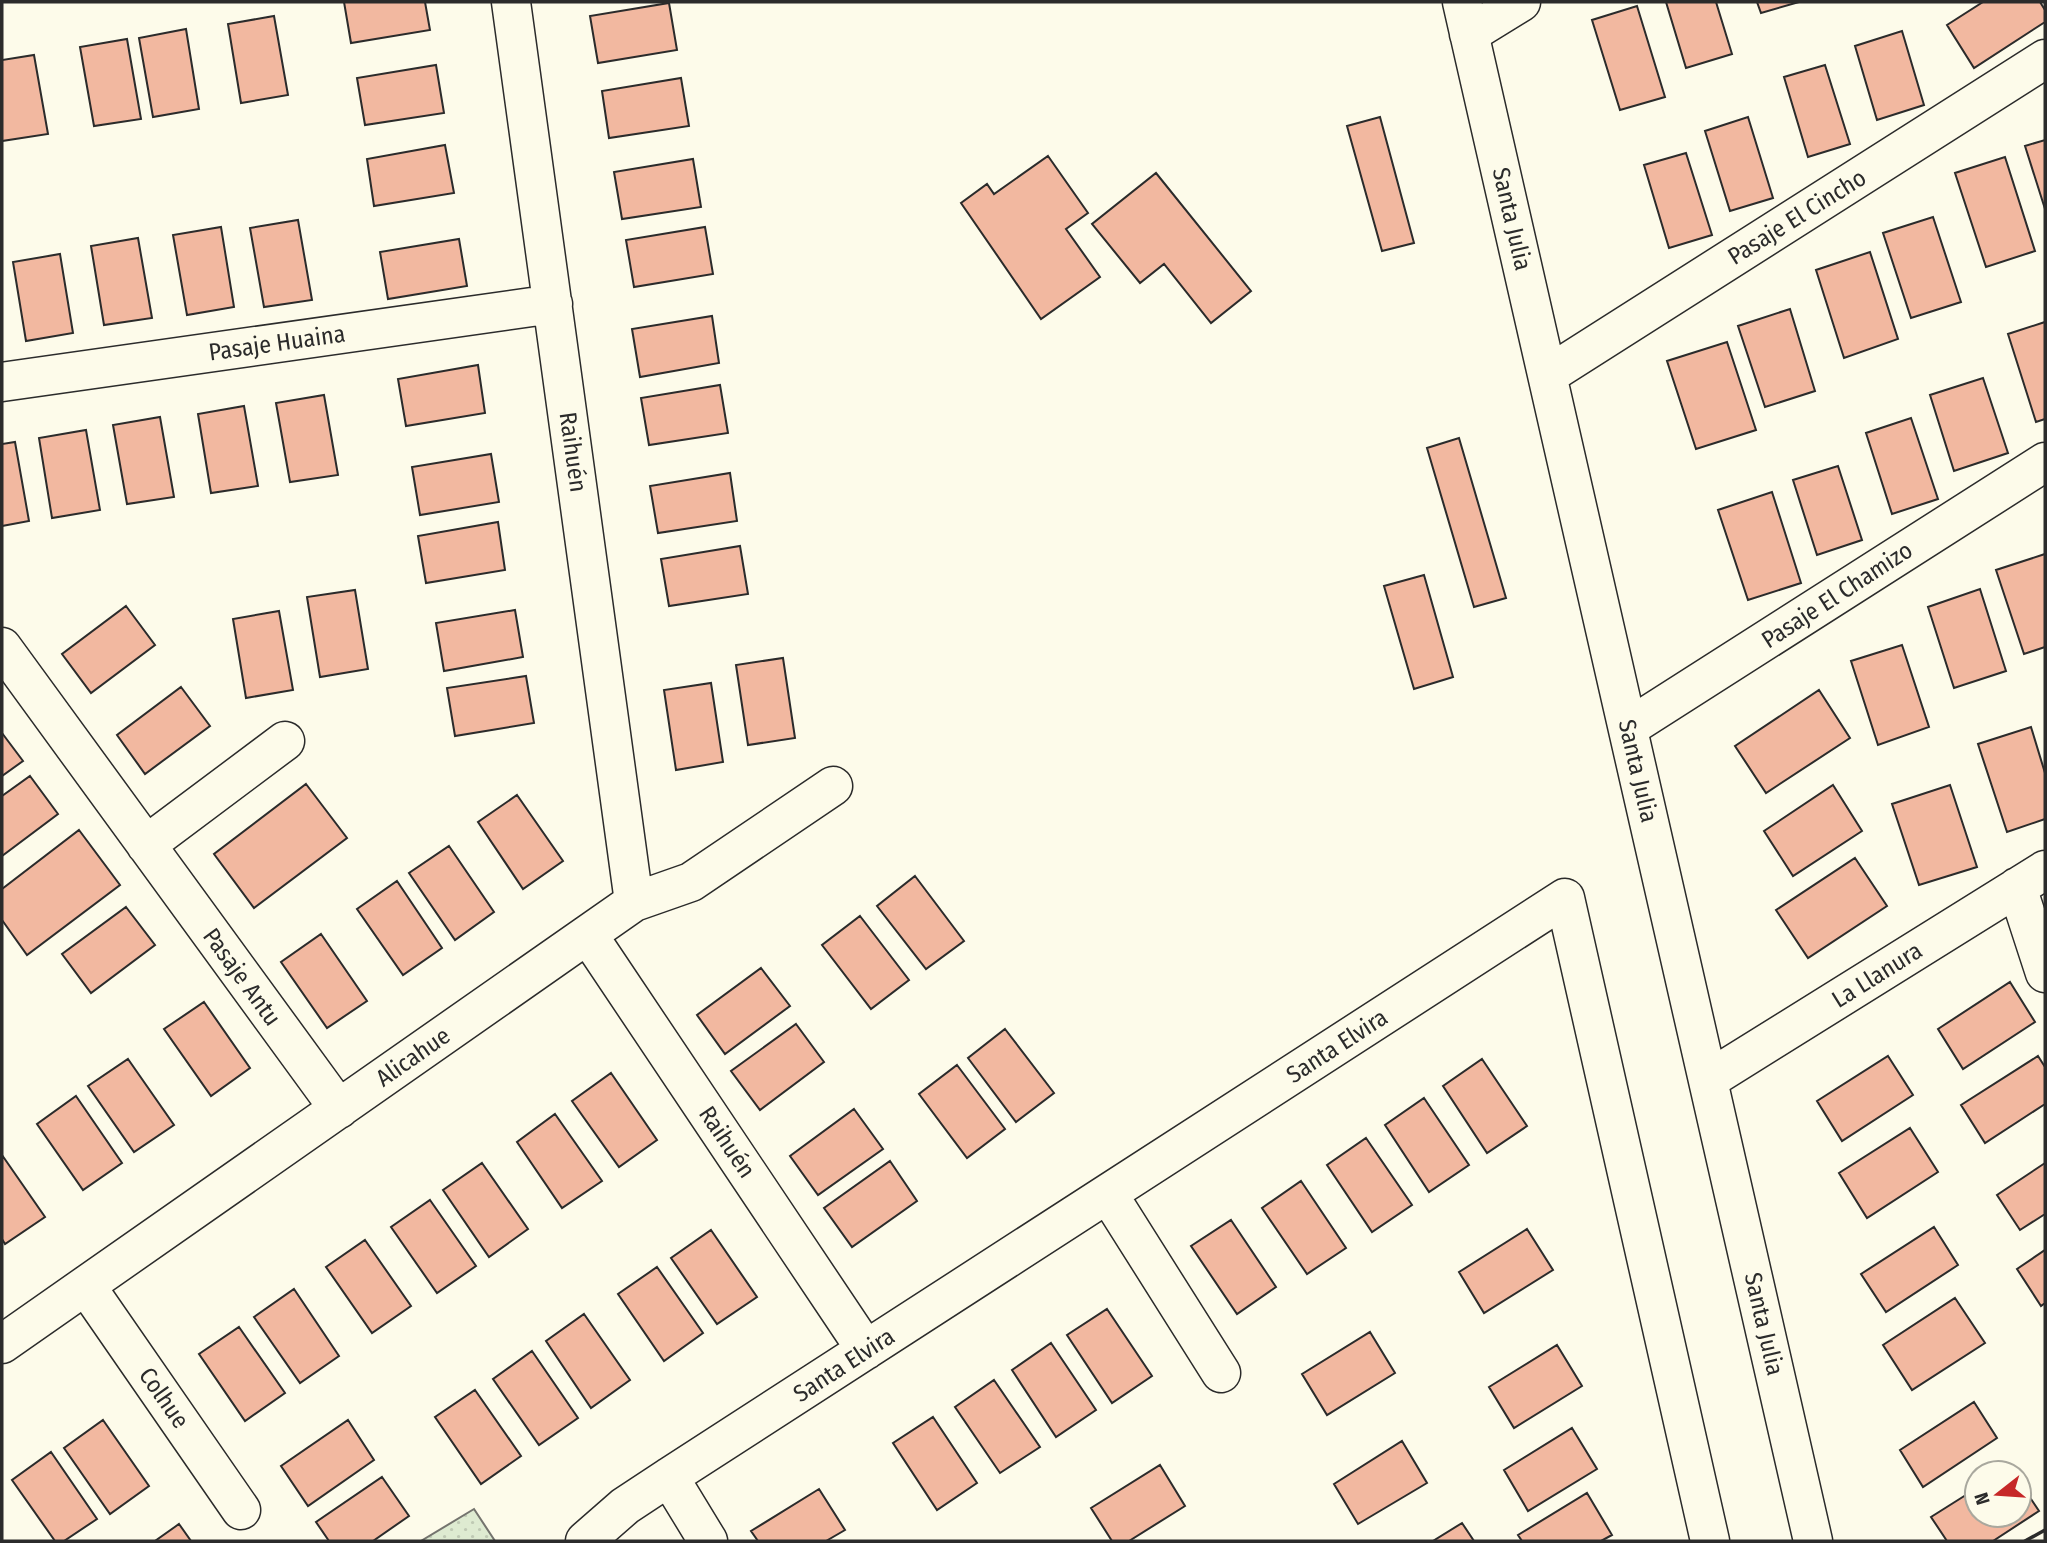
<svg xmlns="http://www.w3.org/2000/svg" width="2047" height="1543" font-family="'Fira Sans Condensed',sans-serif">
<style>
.green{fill:url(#green-dots);stroke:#74746e;stroke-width:2}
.building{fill:#f2b8a0;stroke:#2b2b2b;stroke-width:2}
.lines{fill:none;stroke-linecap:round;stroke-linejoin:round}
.minor-casing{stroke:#2b2b2b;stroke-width:41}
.minor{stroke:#fdfbea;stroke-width:38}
.wall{stroke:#2b2b2b;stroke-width:3.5}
.labels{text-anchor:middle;stroke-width:5;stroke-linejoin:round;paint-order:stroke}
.street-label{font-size:24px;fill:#2b2b2b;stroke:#fdfbea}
</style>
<defs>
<pattern id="green-dots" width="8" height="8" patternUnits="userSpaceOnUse" patternTransform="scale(1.75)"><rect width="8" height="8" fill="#deebd1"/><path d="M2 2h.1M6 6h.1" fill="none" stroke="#bfcab4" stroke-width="1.8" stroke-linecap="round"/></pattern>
</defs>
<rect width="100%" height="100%" fill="#fdfbea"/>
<path class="green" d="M 474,1509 L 495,1541 L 421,1541 Z"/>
<path class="building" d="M 344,2 L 425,2 L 430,30 L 351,43 Z
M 1666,2 L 1716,2 L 1732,54 L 1686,68 Z
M 1757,2 L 1799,2 L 1761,13 Z
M 1983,2 L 2040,2 L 2045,10 L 2045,22 L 1974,68 L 1947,25 Z
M 669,3 L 677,50 L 598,63 L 590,16 Z
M 1637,6 L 1665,97 L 1620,110 L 1592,20 Z
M 274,16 L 288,95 L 241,103 L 228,24 Z
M 186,29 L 199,109 L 153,117 L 139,38 Z
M 1902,31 L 1924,105 L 1877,120 L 1855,46 Z
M 127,39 L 141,119 L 94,126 L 80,47 Z
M 34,55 L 48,134 L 2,141 L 2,60 Z
M 436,65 L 444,113 L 365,125 L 357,78 Z
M 1825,65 L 1850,144 L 1808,157 L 1784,77 Z
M 681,78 L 689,126 L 609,138 L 602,91 Z
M 1380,117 L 1414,243 L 1382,251 L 1347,126 Z
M 1748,117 L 1773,198 L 1730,211 L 1705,131 Z
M 2045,140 L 2045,209 L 2025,146 Z
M 445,145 L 454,193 L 374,206 L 367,159 Z
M 1686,153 L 1712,235 L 1669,248 L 1644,165 Z
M 1048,156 L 1088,213 L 1066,229 L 1100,277 L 1041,319 L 961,203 L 987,184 L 994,194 Z
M 2005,157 L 2035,251 L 1986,267 L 1955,173 Z
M 693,159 L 701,207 L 622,219 L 614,172 Z
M 1156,173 L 1251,291 L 1211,323 L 1164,264 L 1140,283 L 1092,224 Z
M 1933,217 L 1961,302 L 1911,318 L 1883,233 Z
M 298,220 L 312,300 L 264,307 L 250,228 Z
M 221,227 L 234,307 L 187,315 L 173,235 Z
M 705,227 L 713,274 L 634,287 L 626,240 Z
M 138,238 L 152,318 L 104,325 L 91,246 Z
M 459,239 L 467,286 L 388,299 L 380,252 Z
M 1870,252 L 1898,339 L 1844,358 L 1816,270 Z
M 60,254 L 73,333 L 26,341 L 13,262 Z
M 1790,309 L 1815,391 L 1765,407 L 1738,326 Z
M 712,316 L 719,363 L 640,377 L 632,329 Z
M 2045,322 L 2045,419 L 2036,422 L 2008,334 Z
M 1727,342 L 1756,430 L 1696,449 L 1667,361 Z
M 478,365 L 485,413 L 406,426 L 398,379 Z
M 1983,378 L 2008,453 L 1954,471 L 1930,395 Z
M 720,385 L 728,433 L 649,445 L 641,398 Z
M 324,395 L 338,475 L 290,482 L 276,403 Z
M 244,406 L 258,486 L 211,493 L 198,414 Z
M 160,417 L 174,497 L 127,504 L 113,425 Z
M 1911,418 L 1938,499 L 1892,514 L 1866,433 Z
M 86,430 L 100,510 L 52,518 L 39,438 Z
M 1459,438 L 1506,598 L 1474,607 L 1427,448 Z
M 15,442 L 29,521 L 2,526 L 2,444 Z
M 491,454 L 499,502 L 420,515 L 412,467 Z
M 1838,466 L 1862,540 L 1817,555 L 1793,480 Z
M 730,473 L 737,521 L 658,533 L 650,486 Z
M 1772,492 L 1801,583 L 1748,600 L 1718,510 Z
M 498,522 L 505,570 L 426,583 L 418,536 Z
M 740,546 L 748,594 L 669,606 L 661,559 Z
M 2045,554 L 2045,647 L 2024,654 L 1996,570 Z
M 1424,575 L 1453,677 L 1414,689 L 1384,586 Z
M 1980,589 L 2006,671 L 1954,688 L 1928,607 Z
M 355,590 L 368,669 L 320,677 L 307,597 Z
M 126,606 L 155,645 L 91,693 L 62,654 Z
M 515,610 L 523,657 L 444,671 L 436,623 Z
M 279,611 L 293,690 L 246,698 L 233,619 Z
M 1902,645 L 1929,727 L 1878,745 L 1851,661 Z
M 783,658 L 795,738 L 748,745 L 736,665 Z
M 526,676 L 534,723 L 455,736 L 447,688 Z
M 711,683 L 723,762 L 676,770 L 664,690 Z
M 181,687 L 210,726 L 145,774 L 117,735 Z
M 1819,690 L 1850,738 L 1766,793 L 1735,746 Z
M 2031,727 L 2045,773 L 2045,819 L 2007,832 L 1978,744 Z
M 2,733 L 23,761 L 2,776 Z
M 30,776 L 58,814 L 2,856 L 2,796 Z
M 306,784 L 347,838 L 254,908 L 214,854 Z
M 1833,785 L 1862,831 L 1793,876 L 1764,831 Z
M 1950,785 L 1977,867 L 1919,885 L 1892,804 Z
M 517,795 L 563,861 L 523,889 L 478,822 Z
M 79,830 L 120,885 L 27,955 L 2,920 L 2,889 Z
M 449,846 L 494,912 L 455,940 L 409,873 Z
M 1855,858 L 1887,906 L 1808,958 L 1776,910 Z
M 915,876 L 964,941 L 926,969 L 877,906 Z
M 397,881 L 442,948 L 403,975 L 357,909 Z
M 126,907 L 155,945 L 91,993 L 62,954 Z
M 860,916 L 909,980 L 871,1009 L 822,945 Z
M 321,934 L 367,1001 L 327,1028 L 281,962 Z
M 761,968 L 790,1006 L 725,1054 L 697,1015 Z
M 2010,982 L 2035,1022 L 1963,1069 L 1938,1029 Z
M 204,1002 L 250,1068 L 211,1096 L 164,1029 Z
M 796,1024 L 824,1062 L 760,1110 L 731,1071 Z
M 1005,1029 L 1054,1093 L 1016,1122 L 968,1058 Z
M 1888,1056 L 1913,1095 L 1842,1141 L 1817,1101 Z
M 2038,1056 L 2045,1067 L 2045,1104 L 1985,1143 L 1961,1105 Z
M 128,1059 L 174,1125 L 134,1152 L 88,1086 Z
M 1482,1059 L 1527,1126 L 1487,1153 L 1443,1086 Z
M 957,1065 L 1005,1129 L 967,1158 L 919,1094 Z
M 611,1073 L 657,1140 L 619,1167 L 572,1101 Z
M 76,1096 L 122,1163 L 83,1190 L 37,1124 Z
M 1424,1098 L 1469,1165 L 1429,1192 L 1385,1125 Z
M 854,1109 L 883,1149 L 818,1195 L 790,1156 Z
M 555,1114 L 602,1181 L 562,1208 L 517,1142 Z
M 1910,1128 L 1938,1172 L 1867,1218 L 1839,1173 Z
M 1366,1138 L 1412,1205 L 1372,1232 L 1327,1165 Z
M 2,1155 L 45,1217 L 5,1244 L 2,1239 Z
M 890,1161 L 917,1201 L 852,1247 L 824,1208 Z
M 482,1163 L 528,1229 L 489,1257 L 443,1190 Z
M 2045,1163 L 2045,1214 L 2020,1230 L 1997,1195 Z
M 1301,1181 L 1346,1248 L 1307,1274 L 1262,1208 Z
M 430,1200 L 476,1266 L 437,1293 L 391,1227 Z
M 1231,1220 L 1276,1287 L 1237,1314 L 1191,1246 Z
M 1934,1227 L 1958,1265 L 1886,1312 L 1861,1274 Z
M 1527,1229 L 1553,1270 L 1484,1313 L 1459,1272 Z
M 711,1230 L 757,1297 L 717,1324 L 671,1258 Z
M 365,1240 L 411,1306 L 372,1333 L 326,1267 Z
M 2045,1250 L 2045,1303 L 2041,1306 L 2017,1269 Z
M 657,1267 L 703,1333 L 664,1361 L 618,1294 Z
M 294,1289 L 339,1356 L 300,1383 L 254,1317 Z
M 1955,1298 L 1985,1343 L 1912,1390 L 1883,1345 Z
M 1107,1309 L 1152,1376 L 1112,1403 L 1067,1335 Z
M 584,1314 L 630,1380 L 591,1408 L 546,1341 Z
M 239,1327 L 285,1393 L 245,1421 L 199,1354 Z
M 1370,1332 L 1395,1373 L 1327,1415 L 1302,1374 Z
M 1051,1343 L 1096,1410 L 1056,1437 L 1012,1370 Z
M 1557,1345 L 1582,1386 L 1514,1428 L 1489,1387 Z
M 532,1351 L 578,1418 L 539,1445 L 493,1379 Z
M 994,1380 L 1040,1447 L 1000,1473 L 955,1407 Z
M 475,1390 L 521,1456 L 481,1484 L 435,1417 Z
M 1974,1402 L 1997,1438 L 1923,1487 L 1900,1450 Z
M 933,1417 L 977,1483 L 937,1510 L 893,1443 Z
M 103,1420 L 149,1486 L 110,1514 L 64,1448 Z
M 348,1420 L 374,1460 L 308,1506 L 281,1466 Z
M 1572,1428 L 1597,1469 L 1528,1511 L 1504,1470 Z
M 1402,1441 L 1427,1483 L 1358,1524 L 1334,1484 Z
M 51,1452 L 97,1519 L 64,1541 L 55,1541 L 12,1480 Z
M 1160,1465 L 1185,1506 L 1129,1541 L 1112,1541 L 1091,1508 Z
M 2010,1466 L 2014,1473 L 1999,1473 Z
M 382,1477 L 409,1516 L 373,1541 L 329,1541 L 316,1522 Z
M 2019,1481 L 2039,1511 L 1993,1541 L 1947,1541 L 1931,1517 L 1977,1488 L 1977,1515 L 2019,1515 Z
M 819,1489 L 845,1530 L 826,1541 L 758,1541 L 751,1531 Z
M 1587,1493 L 1612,1535 L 1601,1541 L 1522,1541 L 1518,1535 Z
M 1462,1523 L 1474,1541 L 1433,1541 Z
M 179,1524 L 191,1541 L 155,1541 Z"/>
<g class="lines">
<g class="minor-casing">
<path id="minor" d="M 511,2 L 634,902
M 1462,2 L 1813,1541
M 1469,34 L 1521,2
M 1548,375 L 2045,59
M 2,382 L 553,304
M 2,647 L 339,1109
M 1628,728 L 2045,462
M 146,845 L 285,741
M 2017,887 L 2045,973
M 588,935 L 866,1350
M 1708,1080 L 2045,870
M 1108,1194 L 1221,1373
M 86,1286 L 241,1510
M 2,1344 L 634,902 L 691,882 L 833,786
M 669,1477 L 708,1541
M 585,1541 L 625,1506 L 669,1477 L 1565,898 L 1710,1541"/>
</g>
<use href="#minor" class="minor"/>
<path class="wall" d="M 2025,1541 L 2045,1530"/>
</g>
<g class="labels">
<g class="street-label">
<text transform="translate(1797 217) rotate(-32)" y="8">Pasaje El Cincho</text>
<text transform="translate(1512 219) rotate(77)" y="8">Santa Julia</text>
<text transform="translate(277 343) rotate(-8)" y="8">Pasaje Huaina</text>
<text transform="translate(573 452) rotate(82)" y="8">Raihuén</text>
<text transform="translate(1837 595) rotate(-33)" y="8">Pasaje El Chamizo</text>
<text transform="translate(1638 771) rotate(77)" y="8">Santa Julia</text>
<text transform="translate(1877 975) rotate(-32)" y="8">La Llanura</text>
<text transform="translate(242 977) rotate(54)" y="8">Pasaje Antu</text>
<text transform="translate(1337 1046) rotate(-33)" y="8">Santa Elvira</text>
<text transform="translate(413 1057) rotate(-35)" y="8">Alicahue</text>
<text transform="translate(727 1142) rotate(56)" y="8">Raihuén</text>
<text transform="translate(1764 1324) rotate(77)" y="8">Santa Julia</text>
<text transform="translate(844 1365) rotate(-33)" y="8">Santa Elvira</text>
<text transform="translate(164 1398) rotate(55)" y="8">Colhue</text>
</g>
</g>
<rect width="2047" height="1543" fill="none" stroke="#2b2b2b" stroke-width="7"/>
<g transform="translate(1998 1494) rotate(253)"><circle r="33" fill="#fdfbea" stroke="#a9a89e" stroke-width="2"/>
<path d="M0-5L12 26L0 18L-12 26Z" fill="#c62828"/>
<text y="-10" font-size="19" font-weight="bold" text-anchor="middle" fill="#2b2b2b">N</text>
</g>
</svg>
